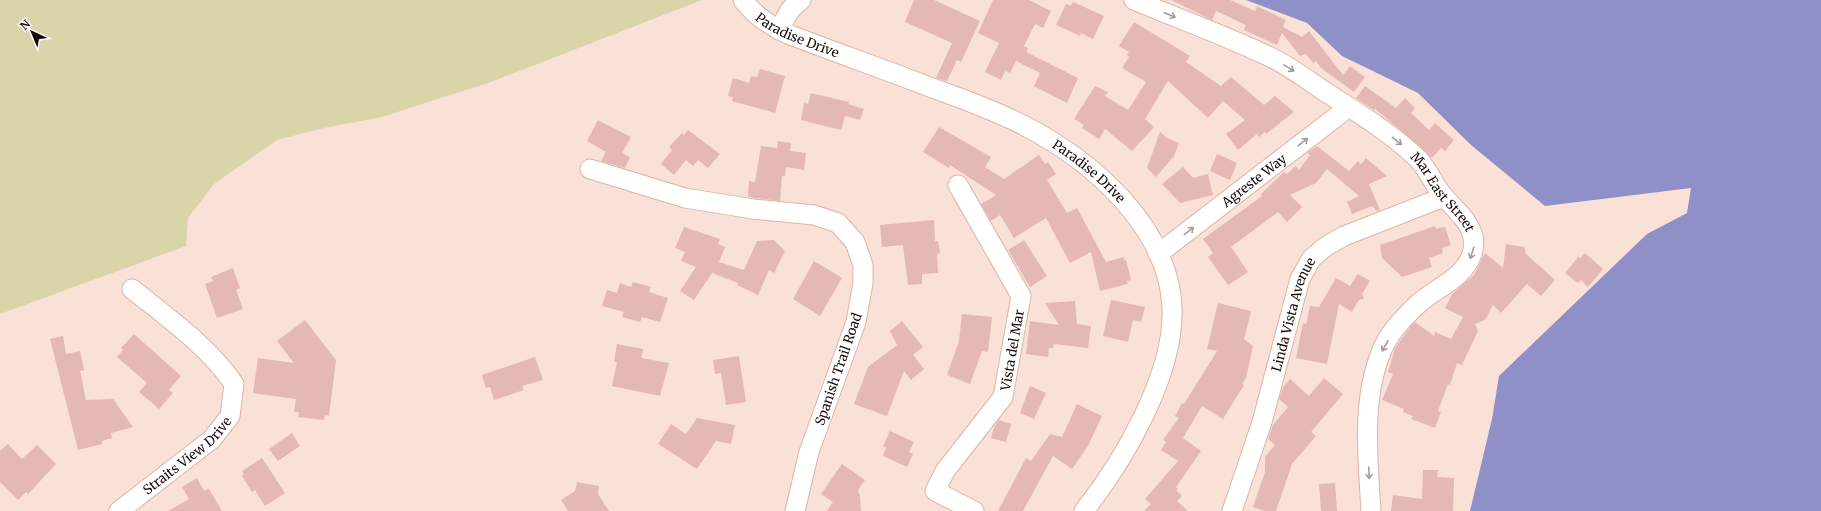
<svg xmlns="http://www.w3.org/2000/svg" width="1821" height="511" font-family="Merriweather,serif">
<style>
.green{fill:#dad5a9}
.water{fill:#8f90c7}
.building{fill:#e4b8b5}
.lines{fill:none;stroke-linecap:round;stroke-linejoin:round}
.minor-casing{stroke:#dbb4a4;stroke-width:21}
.minor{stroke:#fff;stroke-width:19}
.oneway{stroke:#a29d9b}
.labels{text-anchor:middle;stroke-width:3;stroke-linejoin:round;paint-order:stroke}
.street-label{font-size:13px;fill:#170a06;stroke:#fff}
</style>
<rect width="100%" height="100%" fill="#fae1d7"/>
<path class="green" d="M 0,0 L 702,0 L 491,82 L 382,117 L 324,128 L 277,140 L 214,184 L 188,218 L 186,246 L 0,314 Z"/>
<path class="water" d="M 1246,0 L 1821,0 L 1821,511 L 1470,511 L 1492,419 L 1499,376 L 1647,234 L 1687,213 L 1691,188 L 1545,206 L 1471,145 L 1418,93 L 1342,56 L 1307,23 Z"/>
<path class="building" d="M 914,0 L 934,0 L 980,21 L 961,62 L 957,60 L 947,81 L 936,78 L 952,43 L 905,22 Z
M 993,0 L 1029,0 L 1051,11 L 1043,28 L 1035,24 L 1024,46 L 1028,48 L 1026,52 L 1078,78 L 1067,103 L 1034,86 L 1040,73 L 1016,61 L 1010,73 L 1005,71 L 1001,80 L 985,72 L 999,43 L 978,33 Z
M 1171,0 L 1230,0 L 1255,11 L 1257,6 L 1286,20 L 1283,27 L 1302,37 L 1309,31 L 1343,75 L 1350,66 L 1365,77 L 1354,92 L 1321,68 L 1316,61 L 1313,63 L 1306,54 L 1300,56 L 1282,33 L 1277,45 L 1244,30 L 1246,25 L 1216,11 L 1212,20 Z
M 1073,2 L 1104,16 L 1093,39 L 1081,33 L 1080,36 L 1056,25 L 1066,4 L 1071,6 Z
M 1134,22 L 1190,56 L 1186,62 L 1221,86 L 1231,77 L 1264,105 L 1275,96 L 1294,112 L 1266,134 L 1265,132 L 1259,137 L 1257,134 L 1238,150 L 1226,134 L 1245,120 L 1223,101 L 1208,118 L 1168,81 L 1145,119 L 1154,127 L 1132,151 L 1105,129 L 1099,139 L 1082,128 L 1084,125 L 1074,119 L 1095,86 L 1108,92 L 1105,96 L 1128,110 L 1146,82 L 1122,68 L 1129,57 L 1127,55 L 1129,52 L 1119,46 Z
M 760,69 L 785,76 L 775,113 L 732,101 L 733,97 L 728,96 L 733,78 L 749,83 L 751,76 L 757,77 Z
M 1365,86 L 1396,108 L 1405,98 L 1415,108 L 1411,113 L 1429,130 L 1435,123 L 1454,140 L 1445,151 L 1441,148 L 1432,158 L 1401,130 L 1375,109 L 1374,110 L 1356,98 Z
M 811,93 L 849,102 L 848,104 L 864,109 L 860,120 L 845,116 L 841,130 L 801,120 L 804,103 L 808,104 Z
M 598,120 L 631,137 L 622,153 L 630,157 L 625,168 L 601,161 L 606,152 L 587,141 Z
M 939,127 L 991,157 L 985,167 L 1004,179 L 1039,155 L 1045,164 L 1048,162 L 1056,174 L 1047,180 L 1067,213 L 1077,208 L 1106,262 L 1124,257 L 1124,260 L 1126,260 L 1131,280 L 1127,281 L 1128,284 L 1100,291 L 1091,252 L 1070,263 L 1046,218 L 1014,238 L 1000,215 L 991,221 L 981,204 L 996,195 L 950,165 L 949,168 L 923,152 Z
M 688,130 L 720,154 L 708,168 L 698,160 L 693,166 L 686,160 L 674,175 L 661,164 L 672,150 L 669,147 L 682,133 L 684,135 Z
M 1160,132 L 1167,138 L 1179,143 L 1174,156 L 1156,177 L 1147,168 Z
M 778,141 L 791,143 L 790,151 L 806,153 L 804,170 L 786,167 L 785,176 L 782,176 L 780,201 L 748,197 L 749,181 L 755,182 L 761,146 L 777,148 Z
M 1317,146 L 1349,171 L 1358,161 L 1361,164 L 1366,158 L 1387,176 L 1369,184 L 1380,210 L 1377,211 L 1372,206 L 1352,214 L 1347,202 L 1359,196 L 1327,169 L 1316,183 L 1290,195 L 1302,207 L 1287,222 L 1278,212 L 1231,247 L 1248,272 L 1228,285 L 1208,257 L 1213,253 L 1203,239 L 1262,196 L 1261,194 L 1284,172 L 1287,174 L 1296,166 L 1299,170 L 1310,155 L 1307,153 Z
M 1217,154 L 1237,163 L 1230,180 L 1210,171 Z
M 1183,167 L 1193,178 L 1208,174 L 1213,195 L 1180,203 L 1162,184 Z
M 934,220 L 935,241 L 938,241 L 940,253 L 937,254 L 938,273 L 922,274 L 922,284 L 908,285 L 903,245 L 882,247 L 880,225 Z
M 1435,226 L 1436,229 L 1445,227 L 1451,245 L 1442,248 L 1443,253 L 1429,258 L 1432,267 L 1402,277 L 1382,258 L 1380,245 Z
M 684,227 L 720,239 L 718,244 L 725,247 L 719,262 L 744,270 L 757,241 L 774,240 L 785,251 L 774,273 L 769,270 L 758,295 L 737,285 L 738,283 L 712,273 L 694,300 L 680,291 L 696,267 L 681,261 L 685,252 L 675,248 Z
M 1024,240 L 1047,276 L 1030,287 L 1008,250 Z
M 1506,244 L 1524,247 L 1526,254 L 1555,280 L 1541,296 L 1527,284 L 1501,313 L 1493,305 L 1485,320 L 1475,324 L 1478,331 L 1462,365 L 1457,363 L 1450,385 L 1448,384 L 1438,411 L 1441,412 L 1435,428 L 1411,419 L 1413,416 L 1403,412 L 1404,409 L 1382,400 L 1393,374 L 1388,372 L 1395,348 L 1411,326 L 1415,322 L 1434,336 L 1435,332 L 1451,339 L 1463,317 L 1445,308 L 1452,294 L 1474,275 L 1485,253 L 1503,268 Z
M 1585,253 L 1603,269 L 1588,287 L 1581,280 L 1578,283 L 1565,273 L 1578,257 L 1580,258 Z
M 814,261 L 842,278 L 820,316 L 793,299 Z
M 233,268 L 240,288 L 236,290 L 243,309 L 217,318 L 205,284 L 213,281 L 211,277 Z
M 1358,274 L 1370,281 L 1362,294 L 1364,299 L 1359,300 L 1352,312 L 1339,304 L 1327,364 L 1296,358 L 1303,323 L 1306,324 L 1310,306 L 1319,307 L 1336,278 L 1350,286 Z
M 633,282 L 651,287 L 649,292 L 668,298 L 660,322 L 642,317 L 640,322 L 622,317 L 624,312 L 602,306 L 607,290 L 617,293 L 620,283 L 631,287 Z
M 1111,300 L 1145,307 L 1141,322 L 1133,320 L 1128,342 L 1103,336 Z
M 1075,301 L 1077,324 L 1091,326 L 1088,348 L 1054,344 L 1053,348 L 1049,348 L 1048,357 L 1026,354 L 1030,321 L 1059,325 L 1045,303 Z
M 1218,303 L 1251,311 L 1244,339 L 1253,346 L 1246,378 L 1242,384 L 1244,385 L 1223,419 L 1202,406 L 1183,438 L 1201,451 L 1176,487 L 1178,489 L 1176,490 L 1182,496 L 1177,501 L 1188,511 L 1144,511 L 1151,504 L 1145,499 L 1178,461 L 1161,450 L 1166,442 L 1163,440 L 1179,418 L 1175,416 L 1182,403 L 1184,404 L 1217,351 L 1207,349 Z
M 962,314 L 992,317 L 988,352 L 982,351 L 970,384 L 947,375 L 959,341 Z
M 305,320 L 336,360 L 329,416 L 325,415 L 324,420 L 298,417 L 299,412 L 294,412 L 296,399 L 253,393 L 258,358 L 294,363 L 277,341 Z
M 902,321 L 923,347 L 913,355 L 924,369 L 911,380 L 904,371 L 887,416 L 854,404 L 868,367 L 897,345 L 890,331 Z
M 134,334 L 181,376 L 169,390 L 173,393 L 159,409 L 139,392 L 147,383 L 117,357 L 123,350 L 121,348 Z
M 63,336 L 66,354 L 80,351 L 84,370 L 80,371 L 86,400 L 113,399 L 133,427 L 111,433 L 112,438 L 102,441 L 102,444 L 78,450 L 50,339 Z
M 617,344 L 643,349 L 641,358 L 669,363 L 660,396 L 612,386 L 617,362 L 614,362 Z
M 739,356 L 746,402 L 726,405 L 721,373 L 715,374 L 713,360 Z
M 535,357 L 543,380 L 522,386 L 524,390 L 494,400 L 490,387 L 486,388 L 482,375 Z
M 1324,378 L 1343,394 L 1311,432 L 1316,436 L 1292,464 L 1276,511 L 1265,511 L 1253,507 L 1265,472 L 1265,457 L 1275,445 L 1268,439 L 1273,425 L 1288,407 L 1279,399 L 1283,387 L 1290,379 L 1309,396 Z
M 1030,386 L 1046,393 L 1034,419 L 1020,413 Z
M 1077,404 L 1102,416 L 1088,446 L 1072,469 L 1053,456 L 1023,511 L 998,511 L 1026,458 L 1031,461 L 1050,434 L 1062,437 Z
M 697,418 L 735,425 L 731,444 L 716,441 L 697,469 L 658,444 L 671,424 L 686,434 Z
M 999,420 L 1011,424 L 1006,442 L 991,438 L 994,427 Z
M 890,431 L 914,442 L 909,452 L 913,454 L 907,467 L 883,456 L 886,447 L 883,446 Z
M 292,433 L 300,446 L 278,461 L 269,449 Z
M 8,444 L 22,459 L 37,445 L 56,464 L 28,494 L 26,492 L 18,500 L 0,482 L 0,451 Z
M 262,458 L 285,493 L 265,506 L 255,490 L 252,492 L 242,476 L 244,474 L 242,471 Z
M 842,464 L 865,480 L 858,490 L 860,496 L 861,511 L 827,511 L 833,502 L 821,494 Z
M 1423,470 L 1438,470 L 1437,477 L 1454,478 L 1453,511 L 1391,511 L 1393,495 L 1422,499 Z
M 197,478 L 204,491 L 209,489 L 222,511 L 168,511 L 189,499 L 182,487 Z
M 577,482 L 599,486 L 598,494 L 609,511 L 568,511 L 561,500 L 575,491 Z
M 1335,483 L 1337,511 L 1321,511 L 1319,484 Z"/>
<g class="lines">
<g class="minor-casing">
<g id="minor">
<path id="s1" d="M 743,0 C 755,16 770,26 788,34 C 834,52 881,68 927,86 C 960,98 994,110 1025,126 C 1092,161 1168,226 1172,307 C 1175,374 1124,460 1084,511"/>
<path id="s2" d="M 1134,0 C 1179,19 1224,35 1268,56 C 1288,65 1306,79 1324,91 C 1355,111 1388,131 1415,156 C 1428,167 1433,185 1445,198 C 1459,213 1480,230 1472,254 C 1463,280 1434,288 1416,306 C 1403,318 1389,333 1382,350 C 1361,399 1368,459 1371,511"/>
<path d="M 779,30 L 790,10 L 801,0"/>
<path d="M 590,169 L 685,198 L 753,209 L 814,215 L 838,223 L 855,242 L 863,265 L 863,283 L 856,322 L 809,452 L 795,511"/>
<path d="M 958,185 L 1021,296 L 1003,397 L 945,471 L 935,491 L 974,511"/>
<path id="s3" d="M 1158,254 L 1349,107"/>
<path id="s4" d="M 119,511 L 212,439 L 230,416 L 234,384 C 208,346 168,318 132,289"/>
<path id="s5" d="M 1232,511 L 1262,422 L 1300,279 L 1311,259 L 1325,247 L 1344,236 L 1444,197"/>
</g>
</g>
<use href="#minor" class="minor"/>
</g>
<defs><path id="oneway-shaft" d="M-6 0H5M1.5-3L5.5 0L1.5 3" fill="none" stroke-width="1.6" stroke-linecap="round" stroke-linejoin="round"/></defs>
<g class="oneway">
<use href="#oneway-shaft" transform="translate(1170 15) rotate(23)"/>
<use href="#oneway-shaft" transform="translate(1289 68) rotate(31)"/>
<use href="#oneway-shaft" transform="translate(1397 141) rotate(39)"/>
<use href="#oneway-shaft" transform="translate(1303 142) rotate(-38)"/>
<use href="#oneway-shaft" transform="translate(1189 231) rotate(-38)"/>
<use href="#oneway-shaft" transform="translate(1472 253) rotate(107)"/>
<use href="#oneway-shaft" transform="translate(1385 346) rotate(119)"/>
<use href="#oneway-shaft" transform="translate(1369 473) rotate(87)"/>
</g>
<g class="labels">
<g class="street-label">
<text dy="5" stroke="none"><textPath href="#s1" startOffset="66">Paradise Drive</textPath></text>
<text dy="5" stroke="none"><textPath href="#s1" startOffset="390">Paradise Drive</textPath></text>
<text dy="5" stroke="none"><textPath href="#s3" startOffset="121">Agreste Way</textPath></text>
<text dy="5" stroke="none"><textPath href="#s2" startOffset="369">Mar East Street</textPath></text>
<text dy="5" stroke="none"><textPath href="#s5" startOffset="206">Linda Vista Avenue</textPath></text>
<text transform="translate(1012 350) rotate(-80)" y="5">Vista del Mar</text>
<text transform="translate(838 369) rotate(-71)" y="5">Spanish Trail Road</text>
<text dy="5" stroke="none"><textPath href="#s4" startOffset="88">Straits View Drive</textPath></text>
</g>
</g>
<g transform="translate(32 32) rotate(316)" stroke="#ffffff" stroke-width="3" paint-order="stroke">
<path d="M0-3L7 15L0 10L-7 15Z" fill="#170a06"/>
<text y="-6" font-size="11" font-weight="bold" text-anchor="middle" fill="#170a06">N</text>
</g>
</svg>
